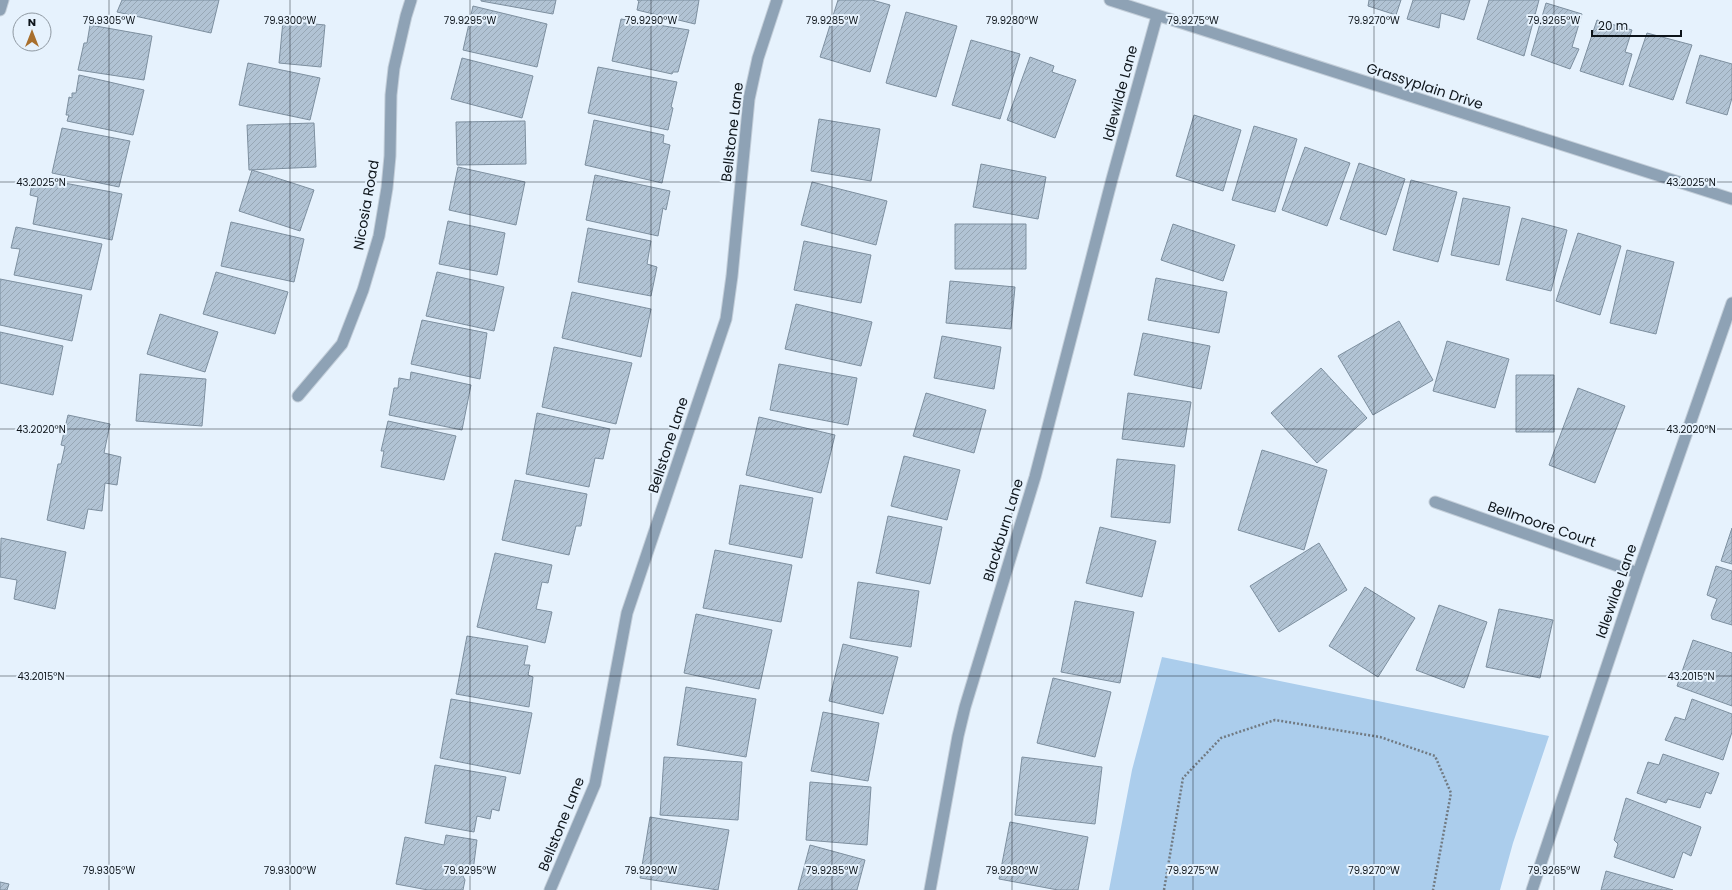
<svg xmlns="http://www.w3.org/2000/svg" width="1732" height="890" font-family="Poppins,sans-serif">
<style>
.green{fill:#abcdec}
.building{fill:url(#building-hatch);stroke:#7d8f9f}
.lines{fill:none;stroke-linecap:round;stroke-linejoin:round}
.minor-casing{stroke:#c3ced9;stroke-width:13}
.tertiary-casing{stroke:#c3ced9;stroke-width:13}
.path{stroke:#717a82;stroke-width:2.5;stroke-dasharray:2 2;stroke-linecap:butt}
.minor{stroke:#8ea2b5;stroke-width:11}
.tertiary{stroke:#8ea2b5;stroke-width:11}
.ticks{fill:none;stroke:#0d141a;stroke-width:1;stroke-opacity:0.45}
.labels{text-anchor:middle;stroke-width:4;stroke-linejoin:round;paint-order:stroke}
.street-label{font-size:14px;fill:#0d141a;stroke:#e6f2fd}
.ticks-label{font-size:10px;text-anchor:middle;fill:#0d141a;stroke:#e6f2fd;stroke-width:4;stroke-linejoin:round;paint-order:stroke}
</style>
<defs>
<pattern id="building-hatch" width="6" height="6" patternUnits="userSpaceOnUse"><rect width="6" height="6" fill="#b1c3d4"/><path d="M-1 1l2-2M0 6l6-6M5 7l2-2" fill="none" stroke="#97a7b5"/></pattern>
</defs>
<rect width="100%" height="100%" fill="#e6f2fd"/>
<path class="green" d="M 1162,657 L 1549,736 L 1513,843 L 1500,890 L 1109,890 L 1132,770 Z"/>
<path class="building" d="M 122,0 L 219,0 L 211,33 L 117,12 Z
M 481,0 L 556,0 L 553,14 L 481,1 Z
M 637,0 L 699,0 L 695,24 L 637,10 L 639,0 Z
M 838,0 L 872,0 L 890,5 L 870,72 L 820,57 Z
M 1369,0 L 1401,0 L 1396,15 L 1368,6 Z
M 1413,0 L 1470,0 L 1464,20 L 1441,13 L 1439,28 L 1407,19 Z
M 1489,0 L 1539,0 L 1524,56 L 1477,39 Z
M 1546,3 L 1582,14 L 1572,47 L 1579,49 L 1570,69 L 1531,55 Z
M 473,6 L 547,24 L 537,67 L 463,50 Z
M 906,12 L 957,26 L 936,97 L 886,83 Z
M 621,19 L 689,30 L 678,72 L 673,72 L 672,74 L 612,61 Z
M 1597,20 L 1632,30 L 1625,52 L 1632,54 L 1623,85 L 1580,71 Z
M 283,21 L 325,25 L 321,67 L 279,63 Z
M 90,25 L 152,36 L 144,80 L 78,70 L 84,43 L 87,43 Z
M 1647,33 L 1692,45 L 1673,100 L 1629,86 Z
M 971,40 L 1020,54 L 1000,119 L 952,105 Z
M 1700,55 L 1732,64 L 1732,98 L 1727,115 L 1686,103 Z
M 1030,57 L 1054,66 L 1052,72 L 1076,80 L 1055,138 L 1007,120 Z
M 462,58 L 533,76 L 522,118 L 451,99 Z
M 248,63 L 320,78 L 310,120 L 239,105 Z
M 598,67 L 677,82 L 671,107 L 673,108 L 668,130 L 588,113 Z
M 79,75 L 144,90 L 133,135 L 67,121 L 69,115 L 66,115 L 69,97 L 72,98 L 72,93 L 76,93 Z
M 1194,115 L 1241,130 L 1223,191 L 1176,176 Z
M 819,119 L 880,129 L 871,181 L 811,171 Z
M 594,120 L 664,135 L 663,143 L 670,145 L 662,183 L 585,165 Z
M 525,121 L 526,164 L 457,165 L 456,122 Z
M 314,123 L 316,167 L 249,170 L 247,125 Z
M 1254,126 L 1297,139 L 1275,212 L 1232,200 Z
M 62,128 L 130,141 L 119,187 L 52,173 Z
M 1305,147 L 1350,163 L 1327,226 L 1282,210 Z
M 1359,163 L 1405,179 L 1386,235 L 1340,219 Z
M 981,164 L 1046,177 L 1038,219 L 973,207 Z
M 458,167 L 525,182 L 516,225 L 449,210 Z
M 252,170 L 314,190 L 300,231 L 239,211 Z
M 595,175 L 670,191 L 666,210 L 663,208 L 658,236 L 586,220 Z
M 33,177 L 122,194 L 112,240 L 33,224 L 38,197 L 30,195 Z
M 1411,180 L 1457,192 L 1438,262 L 1393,250 Z
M 812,182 L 887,201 L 876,245 L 801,225 Z
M 1463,198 L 1510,207 L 1499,265 L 1451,255 Z
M 1522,218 L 1567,230 L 1551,291 L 1506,280 Z
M 448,221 L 505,233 L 497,275 L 439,264 Z
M 231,222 L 304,239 L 294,282 L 221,266 Z
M 955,224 L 1026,224 L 1026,269 L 955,269 Z
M 1173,224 L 1235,245 L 1223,281 L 1161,260 Z
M 16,227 L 102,244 L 91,290 L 14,275 L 20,249 L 11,248 Z
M 588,228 L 651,241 L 647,264 L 657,267 L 651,296 L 578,282 Z
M 1578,233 L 1621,246 L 1600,315 L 1556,301 Z
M 804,241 L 871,255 L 861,303 L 794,290 Z
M 1627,250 L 1674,262 L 1656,334 L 1610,323 Z
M 216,272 L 288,292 L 275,334 L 203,314 Z
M 437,272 L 504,287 L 494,331 L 426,316 Z
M 1156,278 L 1227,292 L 1219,333 L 1148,320 Z
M 0,279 L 82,295 L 72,341 L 0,325 Z
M 950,281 L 1015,287 L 1011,329 L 946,323 Z
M 572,292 L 651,309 L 641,357 L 562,338 Z
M 796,304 L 872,322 L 861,366 L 785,349 Z
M 160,314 L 218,332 L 205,372 L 147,354 Z
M 422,320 L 487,333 L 480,379 L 411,364 Z
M 1399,321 L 1433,380 L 1373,415 L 1338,356 Z
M 0,332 L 63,346 L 53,395 L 0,383 Z
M 1143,333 L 1210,346 L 1201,389 L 1134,375 Z
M 942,336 L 1001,347 L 994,389 L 934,378 Z
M 1447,341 L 1509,359 L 1495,408 L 1433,391 Z
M 554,347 L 632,363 L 616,424 L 542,407 Z
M 779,364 L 857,378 L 848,425 L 770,410 Z
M 1321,368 L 1367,418 L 1317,463 L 1271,413 Z
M 411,372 L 471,385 L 462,430 L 389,415 L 394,388 L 398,388 L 399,378 L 410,380 Z
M 140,374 L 206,379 L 202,426 L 136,421 Z
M 1516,375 L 1554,375 L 1554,432 L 1516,432 Z
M 1578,388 L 1625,406 L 1595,483 L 1549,465 Z
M 926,393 L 986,410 L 974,453 L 913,436 Z
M 1128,393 L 1191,402 L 1184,447 L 1122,439 Z
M 537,413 L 610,429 L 603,459 L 595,458 L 589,487 L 526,474 Z
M 68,415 L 110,424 L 104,453 L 121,457 L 117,485 L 105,483 L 102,511 L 88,509 L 84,529 L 47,520 L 58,464 L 61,464 L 65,446 L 61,445 Z
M 759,417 L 835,435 L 821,493 L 746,475 Z
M 388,421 L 456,436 L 444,480 L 381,467 L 384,451 L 381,451 Z
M 1262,450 L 1327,470 L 1304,550 L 1238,530 Z
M 904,456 L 960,470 L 947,520 L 891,506 Z
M 1117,459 L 1175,465 L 1170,523 L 1111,517 Z
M 515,480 L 587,494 L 581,526 L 576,526 L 569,555 L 502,540 Z
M 740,485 L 813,498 L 802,558 L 729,544 Z
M 888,516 L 942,527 L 930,584 L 876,573 Z
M 1100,527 L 1156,541 L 1142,597 L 1086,583 Z
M 1732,528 L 1732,564 L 1721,561 Z
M 1,538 L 66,552 L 55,609 L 14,599 L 17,580 L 0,577 Z
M 1319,543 L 1347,590 L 1279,632 L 1250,586 Z
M 715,550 L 792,565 L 781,622 L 703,608 Z
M 495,553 L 552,565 L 548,583 L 542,582 L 536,609 L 552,612 L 545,643 L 477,627 Z
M 1716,566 L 1732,571 L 1732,625 L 1712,619 L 1711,615 L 1717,599 L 1707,595 Z
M 858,582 L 919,591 L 911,647 L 850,638 Z
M 1365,587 L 1415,618 L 1378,677 L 1329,646 Z
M 1075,601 L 1134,612 L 1120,683 L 1061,672 Z
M 1439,605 L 1487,622 L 1464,688 L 1416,670 Z
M 1499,609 L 1553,620 L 1540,678 L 1486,667 Z
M 696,614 L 772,630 L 759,689 L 684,673 Z
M 467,636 L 528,646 L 524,665 L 530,665 L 528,675 L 533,677 L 529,707 L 456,694 Z
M 1693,640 L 1732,653 L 1732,706 L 1677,686 Z
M 843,644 L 898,657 L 883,714 L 829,701 Z
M 1053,678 L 1111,692 L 1095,757 L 1037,743 Z
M 686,687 L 756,699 L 746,757 L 677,745 Z
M 451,699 L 532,713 L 520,774 L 440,758 Z
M 1692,699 L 1732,714 L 1732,732 L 1723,760 L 1665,740 L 1675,717 L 1685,720 Z
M 823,712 L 879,723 L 868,781 L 811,771 Z
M 1663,754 L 1719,773 L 1711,794 L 1706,792 L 1700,808 L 1668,799 L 1666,803 L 1637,793 L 1648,762 L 1659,765 Z
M 664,757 L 742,762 L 738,820 L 660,815 Z
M 1022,757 L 1102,767 L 1095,824 L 1015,815 Z
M 435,765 L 506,777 L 499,811 L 492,809 L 490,819 L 477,816 L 474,832 L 425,823 Z
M 810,782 L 871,787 L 867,845 L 806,840 Z
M 1626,798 L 1701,827 L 1691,856 L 1683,852 L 1674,878 L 1614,857 L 1618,844 L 1614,840 Z
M 650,817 L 729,830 L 718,890 L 640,878 Z
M 1010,822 L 1088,837 L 1078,890 L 1058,890 L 999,879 Z
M 446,835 L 477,840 L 473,871 L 464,870 L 463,876 L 465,880 L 463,890 L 428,890 L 396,884 L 405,837 L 444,845 Z
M 810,845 L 865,860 L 857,890 L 798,890 Z
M 1606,871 L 1673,890 L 1601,890 Z
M 0,882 L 9,884 L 7,890 L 0,890 Z"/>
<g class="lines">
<g class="minor-casing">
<path id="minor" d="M 1110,0 L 1732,199
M 298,396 L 342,344 L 363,290 L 379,236 L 387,188 L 390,156 L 391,95 L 394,68 L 406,16 L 411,0
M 1435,502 L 1638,573
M 550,890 L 595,784 L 627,613 L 726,319 L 732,276 L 749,99 L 758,58 L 777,0
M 930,890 L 958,736 L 965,707 L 1035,477 L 1112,179 L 1157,16
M 1532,890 L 1638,573 L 1732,303"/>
</g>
<g class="tertiary-casing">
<path id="tertiary" d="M 0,10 L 3,0"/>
</g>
<path class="path" d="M 1164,890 L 1183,778 L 1221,738 L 1275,720 L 1380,737 L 1435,756 L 1451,793 L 1433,890"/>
<use href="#minor" class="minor"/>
<use href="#tertiary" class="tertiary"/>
</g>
<path class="ticks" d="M 109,0 L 109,890M 290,0 L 290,890M 470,0 L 470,890M 651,0 L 651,890M 832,0 L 832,890M 1012,0 L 1012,890M 1193,0 L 1193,890M 1374,0 L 1374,890M 1554,0 L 1554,890M 0,182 L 1732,182M 0,429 L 1732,429M 0,676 L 1732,676"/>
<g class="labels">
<g class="street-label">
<text transform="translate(1425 86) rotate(18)" y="5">Grassyplain Drive</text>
<text transform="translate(1120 93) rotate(-75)" y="5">Idlewilde Lane</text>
<text transform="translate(732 132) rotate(-83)" y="5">Bellstone Lane</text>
<text transform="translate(366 205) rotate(-80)" y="5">Nicosia Road</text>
<text transform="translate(668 445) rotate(-72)" y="5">Bellstone Lane</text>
<text transform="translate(1542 524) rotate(19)" y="5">Bellmoore Court</text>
<text transform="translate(1003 530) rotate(-73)" y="5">Blackburn Lane</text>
<text transform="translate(1616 591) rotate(-71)" y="5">Idlewilde Lane</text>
<text transform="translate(561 824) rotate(-68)" y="5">Bellstone Lane</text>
</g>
</g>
<g class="ticks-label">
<text x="109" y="24">79.9305°W</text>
<text x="290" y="24">79.9300°W</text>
<text x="470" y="24">79.9295°W</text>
<text x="651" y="24">79.9290°W</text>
<text x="832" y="24">79.9285°W</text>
<text x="1012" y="24">79.9280°W</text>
<text x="1193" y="24">79.9275°W</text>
<text x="1374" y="24">79.9270°W</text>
<text x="1554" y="24">79.9265°W</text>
<text x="41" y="186">43.2025°N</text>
<text x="1691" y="186">43.2025°N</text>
<text x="41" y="433">43.2020°N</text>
<text x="1691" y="433">43.2020°N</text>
<text x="41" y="680">43.2015°N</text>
<text x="1691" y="680">43.2015°N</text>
<text x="109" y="874">79.9305°W</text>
<text x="290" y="874">79.9300°W</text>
<text x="470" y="874">79.9295°W</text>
<text x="651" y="874">79.9290°W</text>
<text x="832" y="874">79.9285°W</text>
<text x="1012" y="874">79.9280°W</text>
<text x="1193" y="874">79.9275°W</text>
<text x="1374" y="874">79.9270°W</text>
<text x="1554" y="874">79.9265°W</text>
</g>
<g transform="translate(32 32)"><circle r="19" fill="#e6f2fd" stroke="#8f99a2"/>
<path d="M0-3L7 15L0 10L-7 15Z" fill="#a86f2d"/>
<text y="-6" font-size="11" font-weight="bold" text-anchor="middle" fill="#0d141a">N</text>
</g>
<path d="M1592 30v6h89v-6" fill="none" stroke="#0d141a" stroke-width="2"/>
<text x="1598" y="30" font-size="12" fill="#0d141a" stroke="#e6f2fd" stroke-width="3" paint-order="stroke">20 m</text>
</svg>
